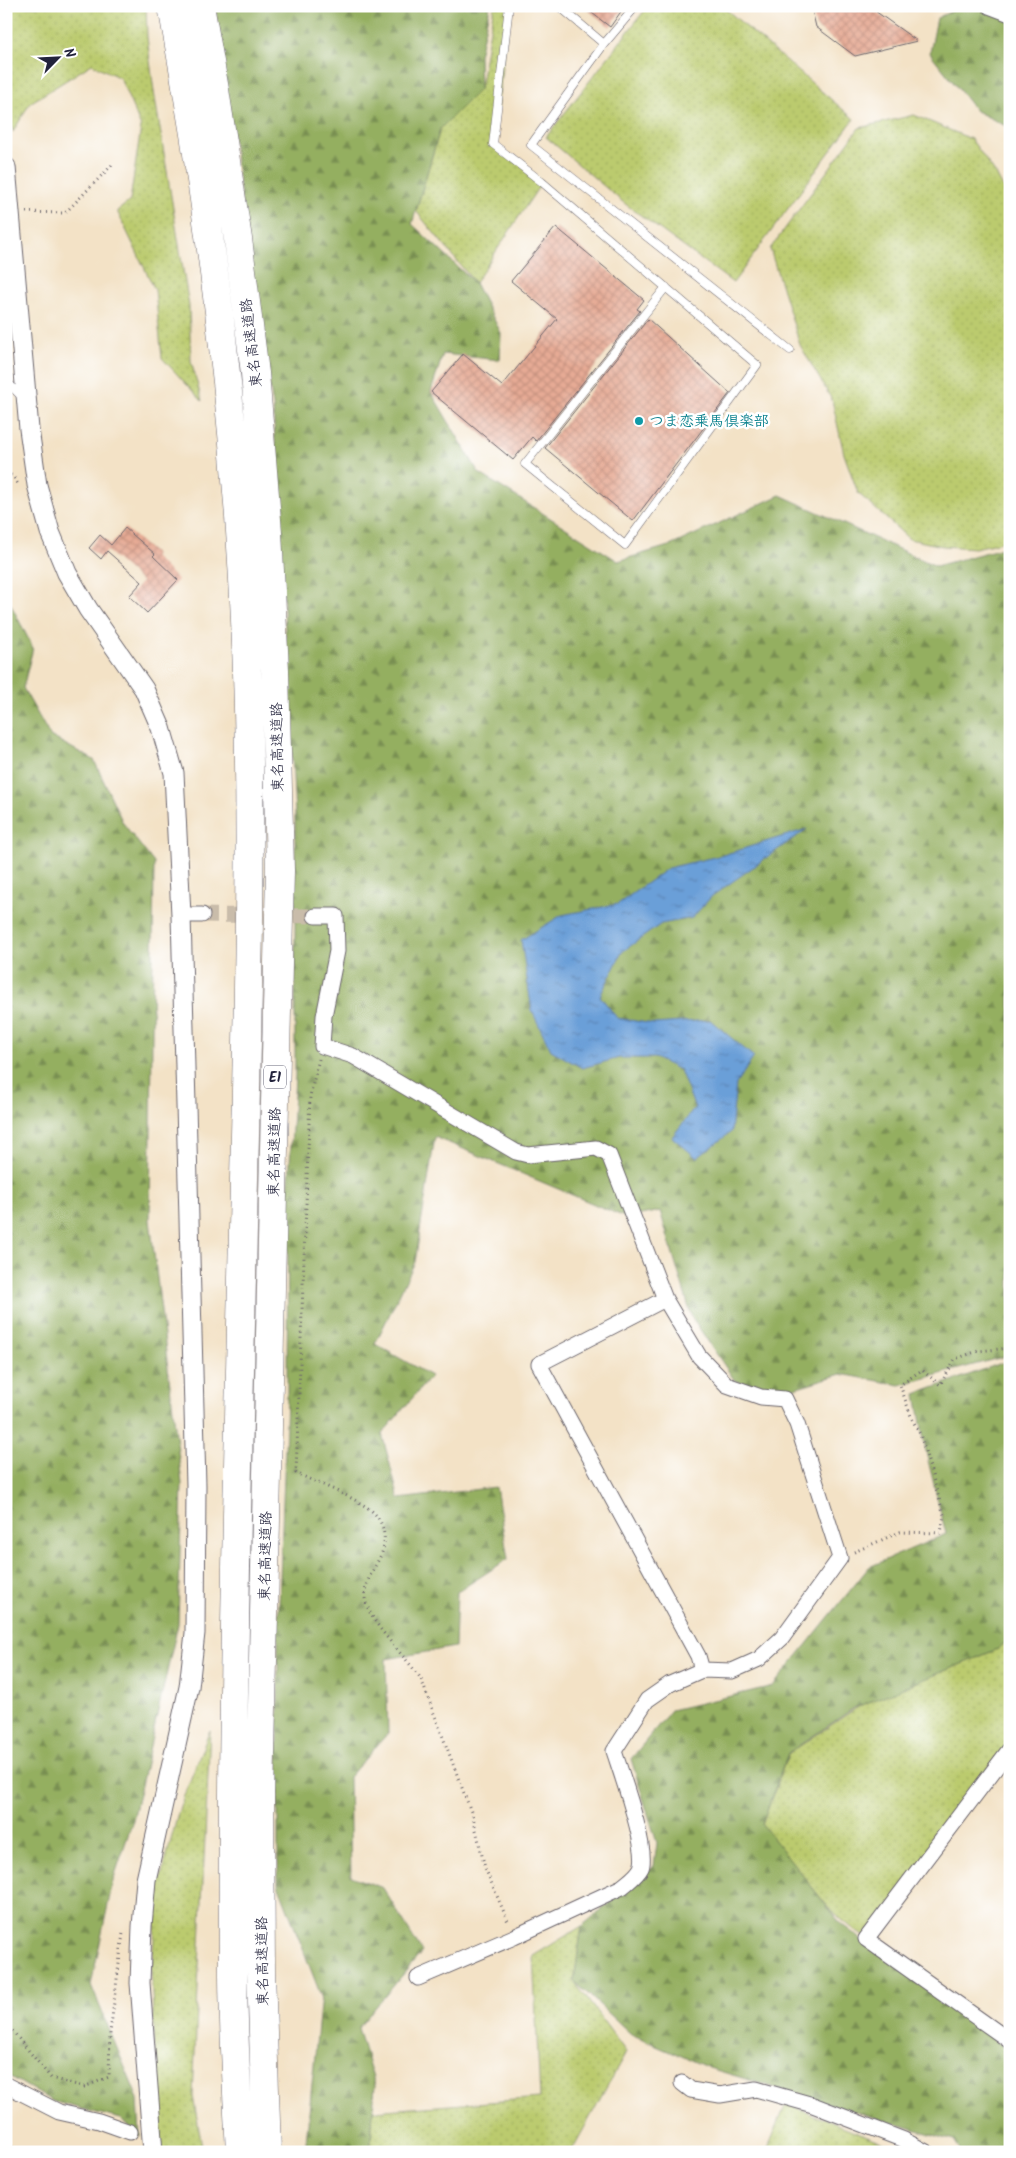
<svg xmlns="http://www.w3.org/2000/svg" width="1016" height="2158" font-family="Kalam,'Klee One',sans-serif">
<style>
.grass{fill:url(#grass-dots);stroke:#6e7654}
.forest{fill:url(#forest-firs);stroke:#5b684e}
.water{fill:url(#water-ripples);stroke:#46608a}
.building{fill:url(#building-cross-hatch)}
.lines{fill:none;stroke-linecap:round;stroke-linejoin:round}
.minor-tunnel{stroke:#c9bcaa;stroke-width:15;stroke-dasharray:15 8;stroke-linecap:butt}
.service-casing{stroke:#6b656c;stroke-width:9}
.minor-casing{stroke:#6b656c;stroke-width:17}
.tertiary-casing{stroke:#6b656c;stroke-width:21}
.motorway-casing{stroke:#6b656c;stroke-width:29}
.path{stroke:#6b656c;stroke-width:3;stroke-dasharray:1 4;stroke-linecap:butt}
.service{stroke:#fff;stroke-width:8}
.minor{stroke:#fff;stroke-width:15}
.tertiary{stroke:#fff;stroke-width:19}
.motorway{stroke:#fff;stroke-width:28}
.culture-dot{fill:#0f9aa8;stroke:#fff;stroke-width:2}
.labels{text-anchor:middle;stroke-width:5;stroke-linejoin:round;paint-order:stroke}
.shield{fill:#fff;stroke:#646476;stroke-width:1}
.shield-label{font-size:14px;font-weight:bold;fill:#22223b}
.street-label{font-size:15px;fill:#22223b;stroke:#fff}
.culture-label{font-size:15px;font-weight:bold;fill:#0d838f;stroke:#fff;text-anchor:start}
</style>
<defs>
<pattern id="grass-dots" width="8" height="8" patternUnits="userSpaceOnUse" patternTransform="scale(1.25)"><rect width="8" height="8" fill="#bbcb6e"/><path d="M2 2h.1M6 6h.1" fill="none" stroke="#a0ae60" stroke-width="1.8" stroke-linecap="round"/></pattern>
<pattern id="forest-firs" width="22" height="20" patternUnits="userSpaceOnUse" patternTransform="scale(1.25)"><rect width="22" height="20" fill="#94af61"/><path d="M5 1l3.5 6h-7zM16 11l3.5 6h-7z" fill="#788e51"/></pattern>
<pattern id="water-ripples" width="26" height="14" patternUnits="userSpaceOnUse" patternTransform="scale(1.25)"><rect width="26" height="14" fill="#6b9fd8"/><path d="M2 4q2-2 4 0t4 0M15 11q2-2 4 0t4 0" fill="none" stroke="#5881b0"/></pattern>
<pattern id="building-cross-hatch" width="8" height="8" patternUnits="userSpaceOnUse" patternTransform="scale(1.25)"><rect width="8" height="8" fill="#e6aa94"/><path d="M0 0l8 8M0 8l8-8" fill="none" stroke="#c59280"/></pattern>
</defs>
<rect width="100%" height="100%" fill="#fff"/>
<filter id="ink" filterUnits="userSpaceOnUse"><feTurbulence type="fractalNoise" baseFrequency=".02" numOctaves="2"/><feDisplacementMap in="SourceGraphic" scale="10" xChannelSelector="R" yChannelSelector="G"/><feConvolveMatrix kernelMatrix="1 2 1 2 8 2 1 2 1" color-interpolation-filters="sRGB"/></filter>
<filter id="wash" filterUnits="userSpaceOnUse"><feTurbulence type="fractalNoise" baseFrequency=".0096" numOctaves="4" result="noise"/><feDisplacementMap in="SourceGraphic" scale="20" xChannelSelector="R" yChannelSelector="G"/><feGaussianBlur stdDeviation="1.12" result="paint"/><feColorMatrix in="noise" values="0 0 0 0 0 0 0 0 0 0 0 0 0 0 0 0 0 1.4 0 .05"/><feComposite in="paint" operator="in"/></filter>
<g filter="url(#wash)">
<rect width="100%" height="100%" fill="#f3e2c6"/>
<path class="grass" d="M 6,6 L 146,6 L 147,37 L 154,92 L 189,306 L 191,361 L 202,401 L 162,358 L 155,290 L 117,211 L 130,201 L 141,127 L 120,78 L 92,64 L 30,103 L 13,132 L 6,104 Z
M 494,6 L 509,6 L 493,144 L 542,182 L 475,283 L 416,211 L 440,129 L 480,89 Z
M 648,6 L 722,6 L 854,119 L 733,283 L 624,203 L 546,137 Z
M 914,115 L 971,139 L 996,174 L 1010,201 L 1010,540 L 975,548 L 943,546 L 909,539 L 858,493 L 844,454 L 832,400 L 800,345 L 770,249 L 859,128 Z
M 1010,1638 L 1010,1749 L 866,1939 L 832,1912 L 762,1825 L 788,1754 L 861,1705 L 998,1649 Z
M 210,1730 L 193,2096 L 203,2152 L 160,2152 L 151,1972 L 159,1885 L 180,1806 Z
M 582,1926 L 574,1981 L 626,2052 L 571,2152 L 370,2152 L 373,2111 L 540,2098 L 533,1956 Z
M 786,2104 L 908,2152 L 775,2152 L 768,2148 Z"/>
<path class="forest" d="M 215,6 L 490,6 L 479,55 L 480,89 L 440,129 L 412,224 L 475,283 L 501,333 L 500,360 L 443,354 L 431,392 L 479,473 L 618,561 L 672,545 L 780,495 L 936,566 L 1010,546 L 1010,1355 L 900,1385 L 841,1374 L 781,1392 L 735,1381 L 692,1318 L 660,1211 L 627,1218 L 435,1137 L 415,1262 L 375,1344 L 431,1376 L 382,1434 L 399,1499 L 496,1487 L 508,1559 L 457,1592 L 455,1647 L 386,1659 L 388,1733 L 349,1777 L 351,1876 L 383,1888 L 422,1952 L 358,2028 L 375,2085 L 370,2152 L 305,2152 L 321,1996 L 278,1884 L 278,1630 L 287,1399 L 288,1197 L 295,1077 L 295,813 L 273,405 L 254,294 Z
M 962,6 L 992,9 L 1010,21 L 1010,128 L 976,111 L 930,53 L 937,18 Z
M 6,595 L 33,648 L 23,688 L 50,736 L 94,760 L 123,823 L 154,863 L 150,1220 L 182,1484 L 178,1624 L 133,1820 L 113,1881 L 91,1985 L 138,2099 L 140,2137 L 120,2119 L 52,2101 L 6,2074 Z
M 1010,1360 L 1010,1638 L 998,1649 L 854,1708 L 788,1753 L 762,1824 L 841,1924 L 1010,2051 L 1010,2152 L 961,2152 L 954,2141 L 709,2068 L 631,2034 L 574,1981 L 582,1926 L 654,1866 L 657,1843 L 631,1759 L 671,1710 L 773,1686 L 869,1567 L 946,1534 L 926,1452 L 916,1394 Z"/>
<path class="water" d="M 807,829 L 712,896 L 692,918 L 661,924 L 622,952 L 600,996 L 617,1018 L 654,1024 L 710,1020 L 754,1057 L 736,1084 L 731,1132 L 697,1158 L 672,1137 L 695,1108 L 680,1070 L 655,1058 L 619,1058 L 582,1068 L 551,1050 L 532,1011 L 521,940 L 562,915 L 618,904 L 668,868 L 723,855 Z"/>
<g id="blocks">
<path class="building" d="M 583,6 L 625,6 L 610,27 Z
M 811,6 L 868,6 L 917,41 L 855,56 L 816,27 Z
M 556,227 L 644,300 L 637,309 L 640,311 L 536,441 L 532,437 L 513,460 L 431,392 L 463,354 L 502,386 L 557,319 L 511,281 Z
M 648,319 L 730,393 L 633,521 L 545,448 Z
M 125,528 L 155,554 L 153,556 L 178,580 L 147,613 L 129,596 L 142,582 L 107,551 L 101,559 L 89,548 L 100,535 L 111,545 Z"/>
</g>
</g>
<g filter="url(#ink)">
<use href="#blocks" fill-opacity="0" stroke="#6b656c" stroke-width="1"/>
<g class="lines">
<path class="minor-tunnel" d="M 202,915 L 315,916"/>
<g class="service-casing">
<path id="service" d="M 509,6 L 493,144 L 542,182 L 757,365 L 625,545 L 525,464 L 666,287
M 559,6 L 604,44
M 636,6 L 604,44 L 531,145 L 790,350
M 6,381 L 22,397"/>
</g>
<g class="minor-casing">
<path id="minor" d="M 989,6 L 1010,14
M 181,915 L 202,915
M 315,916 L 336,916 L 337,951 L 324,1016 L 322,1046 L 353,1056 L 516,1152 L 528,1155 L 596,1148 L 609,1155 L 665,1299 L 699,1356 L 727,1385 L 761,1397 L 785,1399 L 797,1424 L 840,1558 L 782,1638 L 759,1659 L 732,1671 L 702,1670 L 670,1684 L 647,1700 L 614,1751 C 621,1773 649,1850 641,1868 C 637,1876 629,1881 622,1887 L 514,1937 L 418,1978
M 665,1299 L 539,1364 L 698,1656 L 702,1670
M 1010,1749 L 866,1939 L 1010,2041
M 682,2083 L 691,2090 L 720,2095 L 756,2089 L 813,2105 L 904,2140 L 926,2152
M 6,2085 L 59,2112 L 99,2121 L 130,2132
M 6,2151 L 7,2152"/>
</g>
<g class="tertiary-casing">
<path id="tertiary" d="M 6,167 L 29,429 L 37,485 L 50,532 L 67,573 L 88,609 L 144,689 L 161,728 L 174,773 L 181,915 L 196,1485 L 195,1633 L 189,1687 L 146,1880 L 142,1926 L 140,1983 L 153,2152"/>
</g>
<g class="motorway-casing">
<path id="motorway" d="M 172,6 C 204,180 228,355 240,531 C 255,747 249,963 244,1179 C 239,1442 231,1705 233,1968 C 233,2029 237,2091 240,2152
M 200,6 L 215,90 L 238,239 L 255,373 L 268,532 L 275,670 L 280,870 L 260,1799 L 261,1972 L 267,2152"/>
</g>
<path class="path" d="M 26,212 L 65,213 L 112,165
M 6,473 L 13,476 L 19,486
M 319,1059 L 310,1096 L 296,1473 C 315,1482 360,1499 374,1513 C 385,1524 387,1542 381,1555 C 375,1567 363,1585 365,1598 C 369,1624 406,1656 421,1679 L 473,1817 L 485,1868 L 509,1924
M 854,1552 L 900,1532 L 941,1533 L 944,1515 L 920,1434 L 912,1419 L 900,1385 L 922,1370 L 940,1385 L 955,1359 L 978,1351 L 1010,1348
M 6,2023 L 51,2078 L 84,2087 L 109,2077 L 110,2033 L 123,1933"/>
<use href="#service" class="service"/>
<use href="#minor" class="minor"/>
<use href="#tertiary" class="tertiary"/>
<use href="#motorway" class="motorway"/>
</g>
</g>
<circle class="culture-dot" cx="639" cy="421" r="5"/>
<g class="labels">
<rect class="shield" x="264" y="1065.5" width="22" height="23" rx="4"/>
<g class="shield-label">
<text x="275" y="1082">E1</text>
</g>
<g class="street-label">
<text transform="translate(251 343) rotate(-97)" y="5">東名高速道路</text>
<text transform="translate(277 747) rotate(-91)" y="5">東名高速道路</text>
<text transform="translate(274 1152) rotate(-89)" y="5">東名高速道路</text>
<text transform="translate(265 1556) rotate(-89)" y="5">東名高速道路</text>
<text transform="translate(262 1961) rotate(-91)" y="5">東名高速道路</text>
</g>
<g class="culture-label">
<text x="649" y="426">つま恋乗馬倶楽部</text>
</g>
</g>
<rect width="1016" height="2158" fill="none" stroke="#fff" stroke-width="25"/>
<g transform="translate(58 58) rotate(66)" stroke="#ffffff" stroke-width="4" paint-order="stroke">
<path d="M0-4L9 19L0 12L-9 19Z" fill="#22223b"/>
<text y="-8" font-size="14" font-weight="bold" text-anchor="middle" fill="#22223b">N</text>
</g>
</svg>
